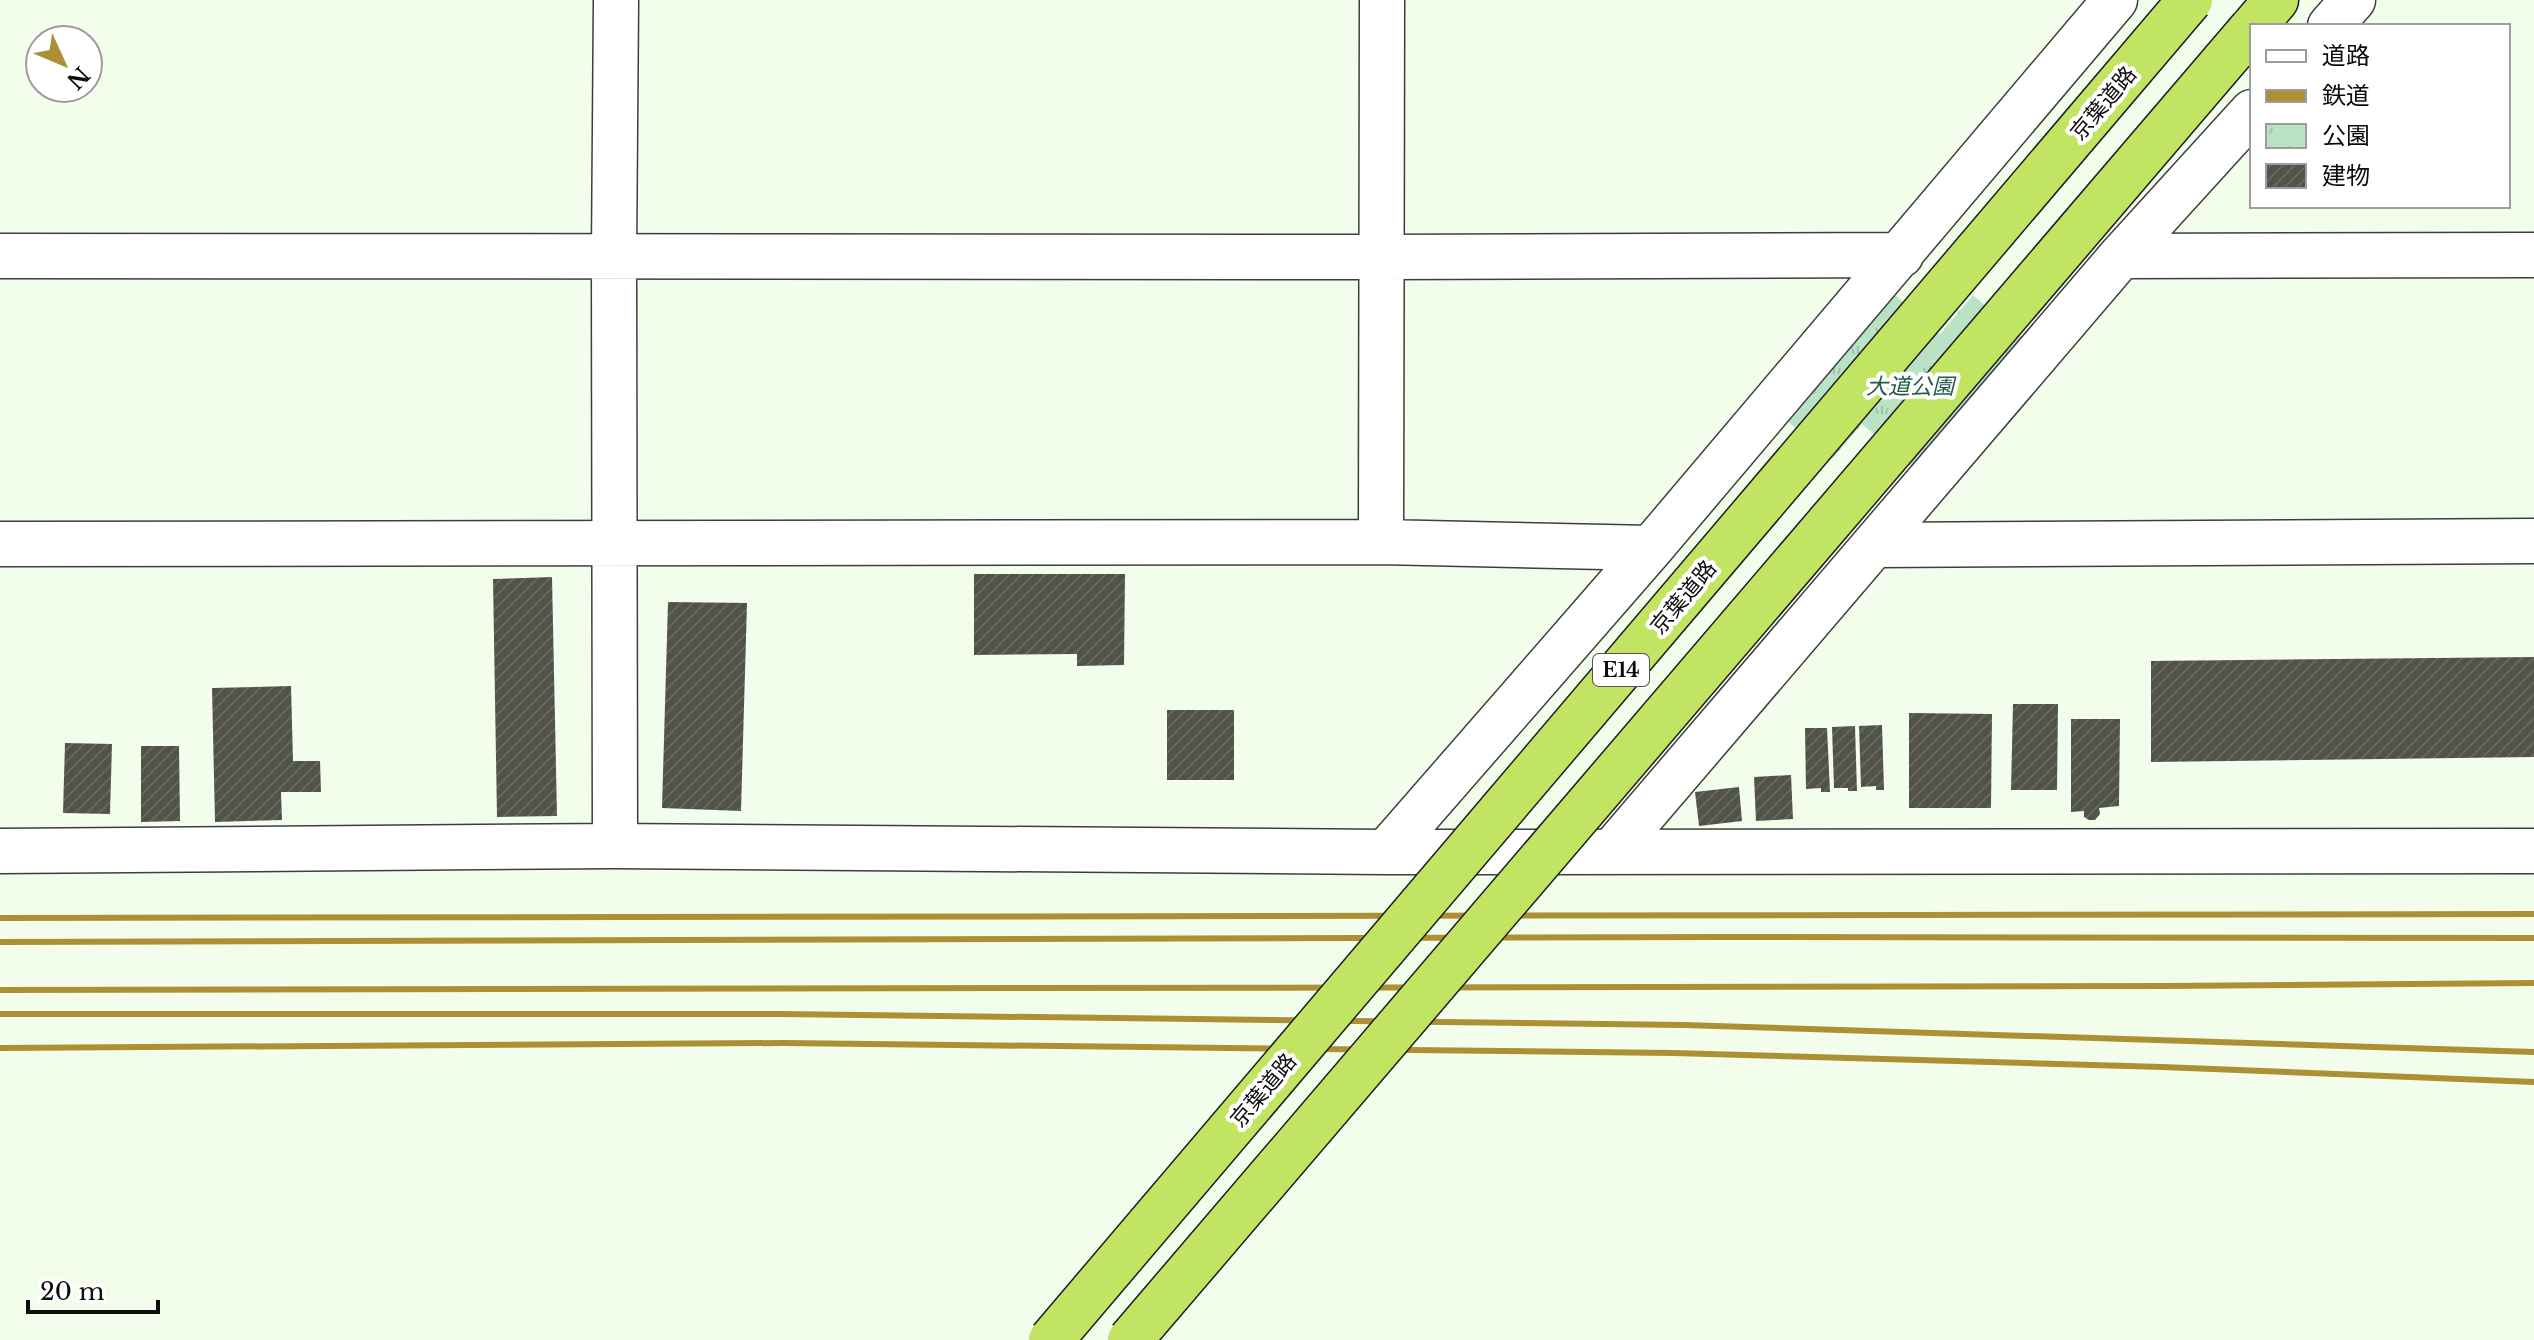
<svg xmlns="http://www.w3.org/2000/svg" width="2534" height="1340" font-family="'Libre Baskerville','Noto Sans JP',serif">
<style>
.park{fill:url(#park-tufts)}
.building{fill:url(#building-hatch)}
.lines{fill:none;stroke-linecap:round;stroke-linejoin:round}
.minor-casing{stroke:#3e3e3e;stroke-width:47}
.motorway-casing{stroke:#1c1c1c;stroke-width:47}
.minor{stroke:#fff;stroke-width:44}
.motorway{stroke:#c1e562;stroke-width:44}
.rail{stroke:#ac9033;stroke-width:6}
.motorway-bridge-casing{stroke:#1c1c1c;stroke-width:47;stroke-linecap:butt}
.motorway-bridge{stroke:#c1e562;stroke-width:44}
.labels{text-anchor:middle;stroke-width:8;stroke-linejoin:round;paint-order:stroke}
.shield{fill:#fff;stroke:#545454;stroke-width:2}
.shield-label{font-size:20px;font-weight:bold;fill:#0b0b0b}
.street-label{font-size:22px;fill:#0b0b0b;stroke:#fff}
.park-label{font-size:22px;font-style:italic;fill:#235c46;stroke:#fff}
</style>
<defs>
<pattern id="park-tufts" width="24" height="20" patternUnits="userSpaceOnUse" patternTransform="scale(2)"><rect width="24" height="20" fill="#bae3c6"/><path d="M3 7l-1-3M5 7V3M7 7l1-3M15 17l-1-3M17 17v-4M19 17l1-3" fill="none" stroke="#9fc1a9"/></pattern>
<pattern id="building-hatch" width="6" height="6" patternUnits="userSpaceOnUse" patternTransform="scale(2)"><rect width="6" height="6" fill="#515349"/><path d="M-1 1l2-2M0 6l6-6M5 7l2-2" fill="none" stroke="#65675f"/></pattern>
</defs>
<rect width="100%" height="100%" fill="#f2fdec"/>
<path class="park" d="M 1887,288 L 1940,334 L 1973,295 L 2028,342 L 1918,472 L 1862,424 L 1832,459 L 1779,414 Z"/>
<path class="building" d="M 974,574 L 1125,574 L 1124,665 L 1077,666 L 1077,654 L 974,655 Z
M 552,577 L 557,816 L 497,817 L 493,579 Z
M 668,602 L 747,603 L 741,811 L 662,808 Z
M 2534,657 L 2534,757 L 2151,762 L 2151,661 Z
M 291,686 L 293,761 L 320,761 L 321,792 L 281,792 L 282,820 L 215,822 L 212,688 Z
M 2013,704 L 2058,704 L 2057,790 L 2011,790 Z
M 1167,710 L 1234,710 L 1234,780 L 1167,780 Z
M 1909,713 L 1992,714 L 1991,808 L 1909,808 Z
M 2071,719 L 2120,719 L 2119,806 L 2099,808 L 2100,814 L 2095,820 L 2089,820 L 2084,817 L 2084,811 L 2071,812 Z
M 1882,725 L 1884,790 L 1876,790 L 1876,786 L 1861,787 L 1859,726 Z
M 1855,726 L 1857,791 L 1848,791 L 1848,788 L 1834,788 L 1832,727 Z
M 1805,728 L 1827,728 L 1830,792 L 1821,792 L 1821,788 L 1806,789 Z
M 65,743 L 112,744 L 110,814 L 63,813 Z
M 141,746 L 179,746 L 180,821 L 141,822 Z
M 1791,775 L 1793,819 L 1756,821 L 1754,777 Z
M 1739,787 L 1742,821 L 1699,826 L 1695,792 Z"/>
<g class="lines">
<g class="minor-casing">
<path id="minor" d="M 2330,26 L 2353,0
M 0,256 L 1383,257 L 1901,255
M 2121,256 L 2534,255
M 1381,542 L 1382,0
M 0,544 L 1381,542 L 1651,548
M 1875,545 L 2534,541
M 615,846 L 614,256 L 616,0
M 1613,850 L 2121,256 L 2252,112
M 0,851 L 615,846 L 1386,852 L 2534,851
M 1386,852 L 1651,548 L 2115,0"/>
</g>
<g class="motorway-casing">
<path id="motorway" d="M 2254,26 L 2276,0"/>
</g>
<use href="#minor" class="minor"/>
<use href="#motorway" class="motorway"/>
<path class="rail" d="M 0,918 L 2534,914
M 0,942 L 1721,937 L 2534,938
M 0,990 L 2166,986 L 2534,983
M 0,1014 L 781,1014 L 1683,1025 L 2534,1052
M 0,1048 L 783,1043 L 1673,1053 L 2162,1067 L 2534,1082"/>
<g class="motorway-bridge-casing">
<path id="motorway-bridge" d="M 1051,1340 L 2190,0
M 1130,1340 L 2252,28"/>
</g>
<use href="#motorway-bridge" class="motorway-bridge"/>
</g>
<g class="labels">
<rect class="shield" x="1593" y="654" width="56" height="32" rx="6"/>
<g class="shield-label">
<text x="1621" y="677">E14</text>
</g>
<g class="street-label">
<text transform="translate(2103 103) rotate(-50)" y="8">京葉道路</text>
<text transform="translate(1683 597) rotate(-50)" y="8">京葉道路</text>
<text transform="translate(1263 1090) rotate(-50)" y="8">京葉道路</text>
</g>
<g class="park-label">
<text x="1910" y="394">大道公園</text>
</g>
</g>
<rect x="2250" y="24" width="260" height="184" fill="#ffffff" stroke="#9d9d9d" stroke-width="2"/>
<rect x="2266" y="50" width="40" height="12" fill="#ffffff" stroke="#9d9d9d" stroke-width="2"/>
<text x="2322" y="64" font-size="24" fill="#0b0b0b">道路</text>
<rect x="2266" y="90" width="40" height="12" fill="#ac9033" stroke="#9d9d9d" stroke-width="2"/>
<text x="2322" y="104" font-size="24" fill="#0b0b0b">鉄道</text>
<rect x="2266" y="124" width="40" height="24" fill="url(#park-tufts)" stroke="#9d9d9d" stroke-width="2"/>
<text x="2322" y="144" font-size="24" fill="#0b0b0b">公園</text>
<rect x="2266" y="164" width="40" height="24" fill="url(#building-hatch)" stroke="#9d9d9d" stroke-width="2"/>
<text x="2322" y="184" font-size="24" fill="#0b0b0b">建物</text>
<g transform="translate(64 64) rotate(134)"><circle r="38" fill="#ffffff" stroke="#9d9d9d" stroke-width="2"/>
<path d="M0-6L14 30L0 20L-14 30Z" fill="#ac9033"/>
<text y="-12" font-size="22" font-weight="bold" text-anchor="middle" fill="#0b0b0b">N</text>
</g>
<path d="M28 1300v12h130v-12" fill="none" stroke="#0b0b0b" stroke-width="4"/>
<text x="40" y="1300" font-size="24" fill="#0b0b0b" stroke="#ffffff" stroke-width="6" paint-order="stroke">20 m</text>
</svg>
